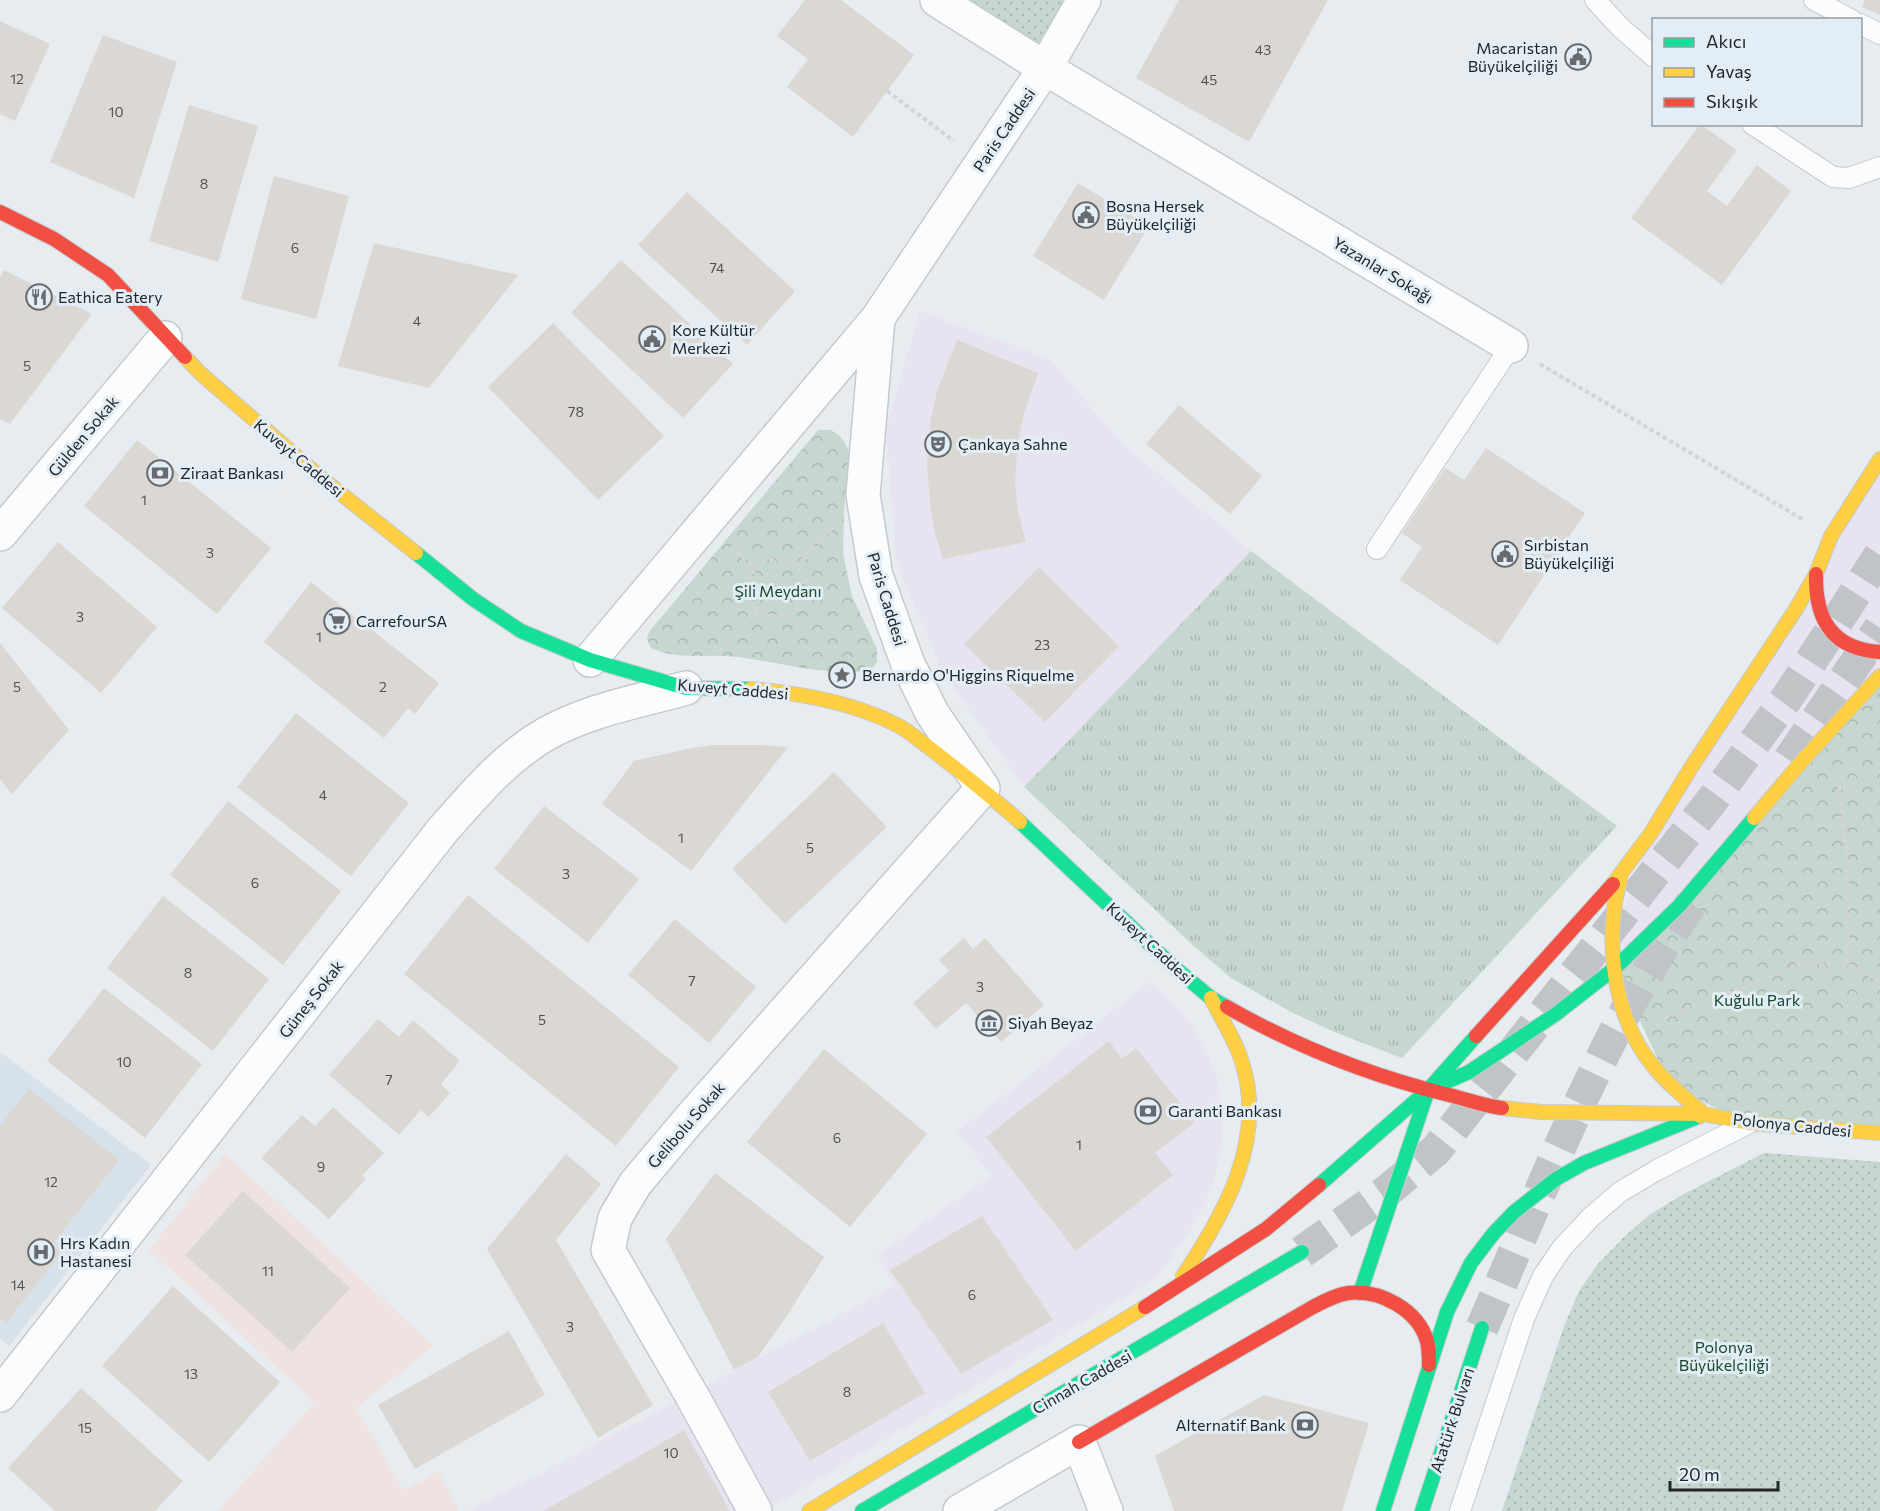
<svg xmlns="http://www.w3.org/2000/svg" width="1880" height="1511" font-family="Commissioner,sans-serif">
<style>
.commercial{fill:#e8e3f0}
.built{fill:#d6e1ea}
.education{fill:#efe3e2}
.grass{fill:url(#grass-tufts)}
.forest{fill:url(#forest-crowns)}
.garden{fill:url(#garden-dots)}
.building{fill:#dbd7d2}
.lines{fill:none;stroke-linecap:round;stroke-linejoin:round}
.primary-tunnel{stroke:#c0c4c9;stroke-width:33;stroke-dasharray:33 16;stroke-linecap:butt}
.lane-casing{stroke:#c6cace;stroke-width:22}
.street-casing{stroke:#c6cace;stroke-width:36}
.fast-casing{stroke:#c6cace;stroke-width:16}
.slow-casing{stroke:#c6cace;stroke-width:16}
.jam-casing{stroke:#c6cace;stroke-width:16}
.path{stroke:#d3d4d5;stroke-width:4;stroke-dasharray:4.5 3;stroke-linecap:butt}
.lane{stroke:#fbfcfd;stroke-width:20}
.street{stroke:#fbfcfd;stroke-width:33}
.fast{stroke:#16e098;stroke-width:14}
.slow{stroke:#ffcf43;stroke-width:14}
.jam{stroke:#f24e42;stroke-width:14}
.labels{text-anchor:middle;stroke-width:6;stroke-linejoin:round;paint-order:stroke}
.number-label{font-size:14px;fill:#505253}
.poi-label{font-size:16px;fill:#222629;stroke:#e3edf5;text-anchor:start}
.street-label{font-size:16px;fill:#222629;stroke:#e3edf5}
.park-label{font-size:16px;fill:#16492c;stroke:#e3edf5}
</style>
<defs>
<pattern id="grass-tufts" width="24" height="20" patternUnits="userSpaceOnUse" patternTransform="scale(1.5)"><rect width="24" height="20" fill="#c5d7ce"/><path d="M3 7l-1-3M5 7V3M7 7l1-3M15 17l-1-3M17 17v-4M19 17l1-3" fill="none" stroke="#a9b8b1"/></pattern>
<pattern id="forest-crowns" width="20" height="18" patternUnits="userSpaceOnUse" patternTransform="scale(1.5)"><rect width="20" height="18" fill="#c5d7ce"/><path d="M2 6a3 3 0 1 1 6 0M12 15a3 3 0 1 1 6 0" fill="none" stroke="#a9b8b1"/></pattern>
<pattern id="garden-dots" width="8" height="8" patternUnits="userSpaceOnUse" patternTransform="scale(1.5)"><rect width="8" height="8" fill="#c5d7ce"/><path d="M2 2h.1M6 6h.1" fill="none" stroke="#a9b8b1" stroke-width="1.8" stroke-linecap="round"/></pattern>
</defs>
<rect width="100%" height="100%" fill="#e7ecf1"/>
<path class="commercial" d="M 920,311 L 1050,359 L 1121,443 L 1251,551 L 1024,787 L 943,673 L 896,562 L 886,428 Z
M 1880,459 L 1880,1133 L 1614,938 L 1651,833 Z
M 1151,981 L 1189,1021 L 1207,1053 L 1219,1083 L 1223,1122 L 1219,1158 L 1215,1177 L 1206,1201 L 1191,1229 L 1157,1278 L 766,1511 L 469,1511 L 894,1286 L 877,1255 L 992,1176 L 957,1132 Z"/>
<path class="built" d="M 0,1052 L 151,1165 L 9,1346 L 0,1339 Z"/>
<path class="education" d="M 225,1153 L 434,1346 L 356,1408 L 404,1490 L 439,1471 L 459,1511 L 218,1511 L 314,1402 L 149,1250 Z"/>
<path class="grass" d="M 1251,551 L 1617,826 L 1402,1058 L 1332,1031 L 1293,1013 L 1231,978 L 1196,948 L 1024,787 Z"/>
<path class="forest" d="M 818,430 L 831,430 L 840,436 L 850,452 L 844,512 L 843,553 L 852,596 L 877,649 L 877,662 L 871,670 C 827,677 781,662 737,657 C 708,653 678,661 651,648 L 647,639 L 649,632 Z
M 1880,676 L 1880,1133 L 1749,1123 L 1671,1087 L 1615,968 Z"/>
<path class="garden" d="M 961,0 L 1071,0 L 1041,53 Z
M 1764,1153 L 1880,1162 L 1880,1511 L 1502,1511 L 1563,1329 L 1579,1291 L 1597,1265 L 1623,1238 L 1649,1215 L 1682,1195 Z"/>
<path class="building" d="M 805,0 L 841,0 L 914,55 L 853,137 L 787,87 L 808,59 L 777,36 Z
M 1179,0 L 1328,0 L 1249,142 L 1136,78 Z
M 1865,0 L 1880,0 L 1880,15 L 1862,7 Z
M 0,21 L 50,44 L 15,121 L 0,114 Z
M 103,35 L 177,62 L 134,198 L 50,162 Z
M 189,105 L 258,126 L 218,262 L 149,241 Z
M 1700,124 L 1737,150 L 1707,191 L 1727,206 L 1757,165 L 1791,191 L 1722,285 L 1631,218 Z
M 274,176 L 349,196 L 316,319 L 241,299 Z
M 1078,183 L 1149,226 L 1104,300 L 1033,256 Z
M 687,192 L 795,291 L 747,345 L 638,245 Z
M 374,243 L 518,275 L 429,388 L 338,366 Z
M 621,260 L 733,364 L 683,418 L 571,313 Z
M 4,270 L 92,314 L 10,424 L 0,419 L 0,278 Z
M 553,323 L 664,436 L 598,500 L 488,387 Z
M 957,340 L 1038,373 L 1023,417 L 1017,447 L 1015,484 L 1018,512 L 1026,542 L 943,559 L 935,533 L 930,504 L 927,465 L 931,419 L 937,391 Z
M 1179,405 L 1262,476 L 1230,514 L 1146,444 Z
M 137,440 L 271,548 L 217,614 L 84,506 Z
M 1486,448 L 1585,513 L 1498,645 L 1400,580 L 1422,547 L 1402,533 L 1445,468 L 1464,480 Z
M 58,542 L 157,627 L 101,693 L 2,608 Z
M 1039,567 L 1119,646 L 1045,722 L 964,644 Z
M 311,582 L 439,683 L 415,714 L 408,708 L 384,738 L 264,642 Z
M 0,643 L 69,730 L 12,794 L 0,779 Z
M 296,713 L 409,803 L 351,876 L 237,787 Z
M 713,745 L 761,745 L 788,747 L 691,871 L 602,804 L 634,761 L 687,749 Z
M 834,772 L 887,827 L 785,924 L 732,869 Z
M 228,801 L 341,891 L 283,965 L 170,875 Z
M 544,806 L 639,879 L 588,943 L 494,869 Z
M 468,895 L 679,1067 L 616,1146 L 404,974 Z
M 163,896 L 269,979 L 213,1051 L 107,968 Z
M 675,919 L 756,987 L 709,1043 L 628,975 Z
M 964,938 L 973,949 L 985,938 L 1044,1005 L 1001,1042 L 966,1003 L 936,1029 L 913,1003 L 949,971 L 939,960 Z
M 104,988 L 202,1064 L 145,1138 L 47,1061 Z
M 378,1019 L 399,1037 L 413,1020 L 460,1061 L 441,1084 L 450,1093 L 429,1117 L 421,1110 L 399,1135 L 329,1075 Z
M 1109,1041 L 1122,1059 L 1136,1048 L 1195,1122 L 1155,1153 L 1173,1175 L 1076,1251 L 986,1137 Z
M 824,1049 L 927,1134 L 850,1227 L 747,1142 Z
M 29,1089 L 119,1160 L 52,1245 L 61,1253 L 6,1323 L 0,1318 L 0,1126 Z
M 333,1107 L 384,1153 L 362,1176 L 366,1179 L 329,1219 L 261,1158 L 302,1115 L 315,1126 Z
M 566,1154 L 601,1184 L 556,1240 L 653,1405 L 598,1438 L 487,1249 Z
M 715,1173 L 824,1257 L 788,1314 L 758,1357 L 734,1370 L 666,1239 Z
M 243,1191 L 350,1288 L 292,1352 L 185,1255 Z
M 982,1216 L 1053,1320 L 961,1374 L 890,1270 Z
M 173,1286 L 280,1382 L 209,1462 L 102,1366 Z
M 883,1323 L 925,1393 L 810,1461 L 768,1392 Z
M 509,1331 L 545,1395 L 415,1469 L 378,1405 Z
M 81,1388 L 183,1481 L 155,1511 L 55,1511 L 8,1468 Z
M 1264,1395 L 1369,1423 L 1342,1511 L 1174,1511 L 1155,1456 Z
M 684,1430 L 730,1511 L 543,1511 L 605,1476 Z"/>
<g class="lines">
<path class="primary-tunnel" d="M 1789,760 L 1880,628
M 1302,1252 L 1386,1192 L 1436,1150 L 1713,799 L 1789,695 L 1880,555
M 1482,1328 C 1545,1182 1603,1031 1694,899"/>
<g class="lane-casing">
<path id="lane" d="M 1595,0 L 1621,28 L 1654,57
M 1814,0 L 1852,20
M 1860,24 L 1880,34
M 1752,124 L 1833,177 L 1849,178 L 1880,167
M 1377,549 L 1511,346
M 1460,1511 L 1524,1319 L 1543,1276 L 1562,1248 L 1591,1217 L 1620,1192 L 1657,1170 L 1749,1123"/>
</g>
<g class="street-casing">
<path id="street" d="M 937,0 L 1045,68 L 1511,346
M 0,534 L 165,338
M 590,660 L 878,318
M 0,1395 L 442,831 C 474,795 504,758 546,734 C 588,710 640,701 686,688
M 755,1511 L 695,1401 L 608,1250 L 615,1218 L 635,1184 L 688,1121 L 983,788 L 932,713 L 908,664 L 876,576 L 863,495 L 878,318 L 1045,68 L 1084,0
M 960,1511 L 1079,1442 L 1106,1511"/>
</g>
<g class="fast-casing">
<path id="fast" d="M 416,553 L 473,599 L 521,631 L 590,660 L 686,688 L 750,689
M 1020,822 L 1175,968 L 1211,998 L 1227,1007
M 1319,1185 L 1428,1090 L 1469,1072 L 1556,1014 L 1615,968 L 1679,906 L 1754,818
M 1360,1293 L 1428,1090 L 1476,1036
M 862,1511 L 1302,1252
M 1383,1511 L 1447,1312 L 1471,1263 L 1493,1234 L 1514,1212 L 1556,1179 L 1584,1163 L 1700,1116
M 1422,1511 L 1482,1328"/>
</g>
<g class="slow-casing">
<path id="slow" d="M 185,357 L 200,373 L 325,481 L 416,553
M 750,689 C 800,693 852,702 897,725 C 909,731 920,741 931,749 C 962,773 991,796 1020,822
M 1754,818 L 1803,760 L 1880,676
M 1621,875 C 1619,887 1615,899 1614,911 C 1608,964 1619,1026 1654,1067 C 1668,1085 1687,1099 1704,1114 L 1700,1116
M 1613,884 L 1651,833 L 1692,766 L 1796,609 L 1816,574 L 1831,536 L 1880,459
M 1502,1108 L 1542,1112 L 1704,1114 L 1749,1123 L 1880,1133
M 1183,1276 C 1225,1213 1268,1138 1241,1059 C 1234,1038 1221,1018 1211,998
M 809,1511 L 1145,1307"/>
</g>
<g class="jam-casing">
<path id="jam" d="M 0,212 L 54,239 L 108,275 L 185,357
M 1816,574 C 1815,619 1832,649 1880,652
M 1227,1007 C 1297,1047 1371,1076 1449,1095 C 1466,1099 1484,1106 1502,1108
M 1476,1036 L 1613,884
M 1145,1307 L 1266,1229 L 1319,1185
M 1079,1442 L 1313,1307 C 1324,1301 1336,1295 1348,1293 C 1380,1289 1418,1310 1427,1341 C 1429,1349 1429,1357 1429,1365"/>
</g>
<path class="path" d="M 887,91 L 954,141
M 1540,364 L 1802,519
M 731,547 L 755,568
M748 588a29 29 0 1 1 58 0a29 29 0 1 1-58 0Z
M 797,566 L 833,527
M 719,652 L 757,610
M 1831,780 L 1880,815
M 1839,786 L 1849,876 L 1847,964
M 1664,1018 L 1799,965 L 1847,964 L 1876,979 L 1880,984"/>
<use href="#lane" class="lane"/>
<use href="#street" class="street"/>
<use href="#fast" class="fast"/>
<use href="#slow" class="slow"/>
<use href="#jam" class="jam"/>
</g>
<defs>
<g id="civic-ring" transform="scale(1.35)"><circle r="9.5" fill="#e3edf5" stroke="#676b6f" stroke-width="1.5"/><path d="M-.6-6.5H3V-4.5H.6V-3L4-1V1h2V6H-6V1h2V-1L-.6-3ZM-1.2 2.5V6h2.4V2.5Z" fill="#676b6f"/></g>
<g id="restaurant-ring" transform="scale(1.35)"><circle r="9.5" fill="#e3edf5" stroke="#676b6f" stroke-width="1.5"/><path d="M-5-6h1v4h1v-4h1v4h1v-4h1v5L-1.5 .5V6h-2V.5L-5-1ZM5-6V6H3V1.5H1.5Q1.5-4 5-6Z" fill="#676b6f"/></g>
<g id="theatre-ring" transform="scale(1.35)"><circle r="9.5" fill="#e3edf5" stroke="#676b6f" stroke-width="1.5"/><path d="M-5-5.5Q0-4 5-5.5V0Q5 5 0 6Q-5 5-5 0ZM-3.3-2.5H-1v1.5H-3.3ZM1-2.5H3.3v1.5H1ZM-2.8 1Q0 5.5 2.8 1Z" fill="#676b6f"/></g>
<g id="bank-ring" transform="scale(1.35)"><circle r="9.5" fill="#e3edf5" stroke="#676b6f" stroke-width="1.5"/><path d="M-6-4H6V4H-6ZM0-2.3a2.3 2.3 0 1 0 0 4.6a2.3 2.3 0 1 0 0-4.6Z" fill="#676b6f"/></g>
<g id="supermarket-ring" transform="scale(1.35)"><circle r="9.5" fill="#e3edf5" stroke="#676b6f" stroke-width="1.5"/><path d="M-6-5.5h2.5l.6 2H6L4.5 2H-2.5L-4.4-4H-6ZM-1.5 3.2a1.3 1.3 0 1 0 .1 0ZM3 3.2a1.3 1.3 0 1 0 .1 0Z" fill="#676b6f"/></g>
<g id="sight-ring" transform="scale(1.35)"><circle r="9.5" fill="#e3edf5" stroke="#676b6f" stroke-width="1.5"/><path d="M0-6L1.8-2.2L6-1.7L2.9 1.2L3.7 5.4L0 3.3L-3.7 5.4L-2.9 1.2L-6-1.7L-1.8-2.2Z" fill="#676b6f"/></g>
<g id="museum-ring" transform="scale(1.35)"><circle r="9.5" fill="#e3edf5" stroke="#676b6f" stroke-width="1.5"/><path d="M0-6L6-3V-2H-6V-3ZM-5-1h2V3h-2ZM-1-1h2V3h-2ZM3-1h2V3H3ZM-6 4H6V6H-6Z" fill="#676b6f"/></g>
<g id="hospital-ring" transform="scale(1.35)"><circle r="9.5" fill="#e3edf5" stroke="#676b6f" stroke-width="1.5"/><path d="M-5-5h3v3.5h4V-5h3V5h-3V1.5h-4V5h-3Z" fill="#676b6f"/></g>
</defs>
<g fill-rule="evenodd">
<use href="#civic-ring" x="1578" y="57"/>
<use href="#civic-ring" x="1086" y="215"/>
<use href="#restaurant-ring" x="39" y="297"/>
<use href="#civic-ring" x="652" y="339"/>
<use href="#theatre-ring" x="938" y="444"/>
<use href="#bank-ring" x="160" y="473"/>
<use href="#civic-ring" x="1505" y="554"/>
<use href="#supermarket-ring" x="337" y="621"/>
<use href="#sight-ring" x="842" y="675"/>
<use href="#museum-ring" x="989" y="1023"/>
<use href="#bank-ring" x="1148" y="1111"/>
<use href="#hospital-ring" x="41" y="1252"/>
<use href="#bank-ring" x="1305" y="1425"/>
</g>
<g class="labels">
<g class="number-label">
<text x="1263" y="55">43</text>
<text x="17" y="84">12</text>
<text x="1209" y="85">45</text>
<text x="116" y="117">10</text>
<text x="204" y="189">8</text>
<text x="295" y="253">6</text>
<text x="717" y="273">74</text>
<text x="417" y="326">4</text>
<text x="27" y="371">5</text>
<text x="576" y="417">78</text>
<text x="144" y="505">1</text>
<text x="210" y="558">3</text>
<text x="80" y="622">3</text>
<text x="319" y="642">1</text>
<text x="1042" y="650">23</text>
<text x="17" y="692">5</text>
<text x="383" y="692">2</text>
<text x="323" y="800">4</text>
<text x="681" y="843">1</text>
<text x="810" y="853">5</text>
<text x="566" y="879">3</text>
<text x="255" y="888">6</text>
<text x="188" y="978">8</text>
<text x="692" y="986">7</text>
<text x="980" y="992">3</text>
<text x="542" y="1025">5</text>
<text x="124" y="1067">10</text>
<text x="389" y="1085">7</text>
<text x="837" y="1143">6</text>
<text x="1079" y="1150">1</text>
<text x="321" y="1172">9</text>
<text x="51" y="1187">12</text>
<text x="268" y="1276">11</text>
<text x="18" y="1290">14</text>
<text x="972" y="1300">6</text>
<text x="570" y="1332">3</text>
<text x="191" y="1379">13</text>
<text x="847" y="1397">8</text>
<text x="85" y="1433">15</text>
<text x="671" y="1458">10</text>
</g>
<g class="poi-label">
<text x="1558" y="54" text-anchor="end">Macaristan<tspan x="1558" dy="18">Büyükelçiliği</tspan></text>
<text x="1106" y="212">Bosna Hersek<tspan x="1106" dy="18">Büyükelçiliği</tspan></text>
<text x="58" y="303">Eathica Eatery</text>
<text x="672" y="336">Kore Kültür<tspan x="672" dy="18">Merkezi</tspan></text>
<text x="958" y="450">Çankaya Sahne</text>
<text x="180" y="479">Ziraat Bankası</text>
<text x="1524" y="551">Sırbistan<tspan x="1524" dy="18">Büyükelçiliği</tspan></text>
<text x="356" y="627">CarrefourSA</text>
<text x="862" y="681">Bernardo O'Higgins Riquelme</text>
<text x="1008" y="1029">Siyah Beyaz</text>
<text x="1168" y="1117">Garanti Bankası</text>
<text x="60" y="1249">Hrs Kadın<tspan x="60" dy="18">Hastanesi</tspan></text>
<text x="1286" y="1431" text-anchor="end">Alternatif Bank</text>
</g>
<g class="street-label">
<text transform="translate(1004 130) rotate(-56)" y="6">Paris Caddesi</text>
<text transform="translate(1383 270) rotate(31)" y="6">Yazanlar Sokağı</text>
<text transform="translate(83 436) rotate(-50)" y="6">Gülden Sokak</text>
<text transform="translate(299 458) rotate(40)" y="6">Kuveyt Caddesi</text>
<text transform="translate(887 599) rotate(73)" y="6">Paris Caddesi</text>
<text transform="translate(733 689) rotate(5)" y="6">Kuveyt Caddesi</text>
<text transform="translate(1150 943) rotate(43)" y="6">Kuveyt Caddesi</text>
<text transform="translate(311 999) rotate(-52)" y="6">Güneş Sokak</text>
<text transform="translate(686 1125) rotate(-49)" y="6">Gelibolu Sokak</text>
<text transform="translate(1792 1125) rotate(6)" y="6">Polonya Caddesi</text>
<text transform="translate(1082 1382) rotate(-30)" y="6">Cinnah Caddesi</text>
<text transform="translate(1452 1420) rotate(-72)" y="6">Atatürk Bulvarı</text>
</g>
<g class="park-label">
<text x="778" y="597">Şili Meydanı</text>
<text x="1757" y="1006">Kuğulu Park</text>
<text x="1724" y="1353">Polonya<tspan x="1724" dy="18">Büyükelçiliği</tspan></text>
</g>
</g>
<rect x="1652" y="18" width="210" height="108" fill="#e3edf5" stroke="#969da3" stroke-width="1.5"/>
<rect x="1664" y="38" width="30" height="9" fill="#16e098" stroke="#969da3" stroke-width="1.5"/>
<text x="1706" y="48" font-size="18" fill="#222629">Akıcı</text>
<rect x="1664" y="68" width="30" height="9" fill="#ffcf43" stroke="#969da3" stroke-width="1.5"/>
<text x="1706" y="78" font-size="18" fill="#222629">Yavaş</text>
<rect x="1664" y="98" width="30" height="9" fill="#f24e42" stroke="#969da3" stroke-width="1.5"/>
<text x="1706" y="108" font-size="18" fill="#222629">Sıkışık</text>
<path d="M1670 1481v9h108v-9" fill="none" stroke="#222629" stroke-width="3"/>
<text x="1679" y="1481" font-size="18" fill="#222629" stroke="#e3edf5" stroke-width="4.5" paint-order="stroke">20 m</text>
</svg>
